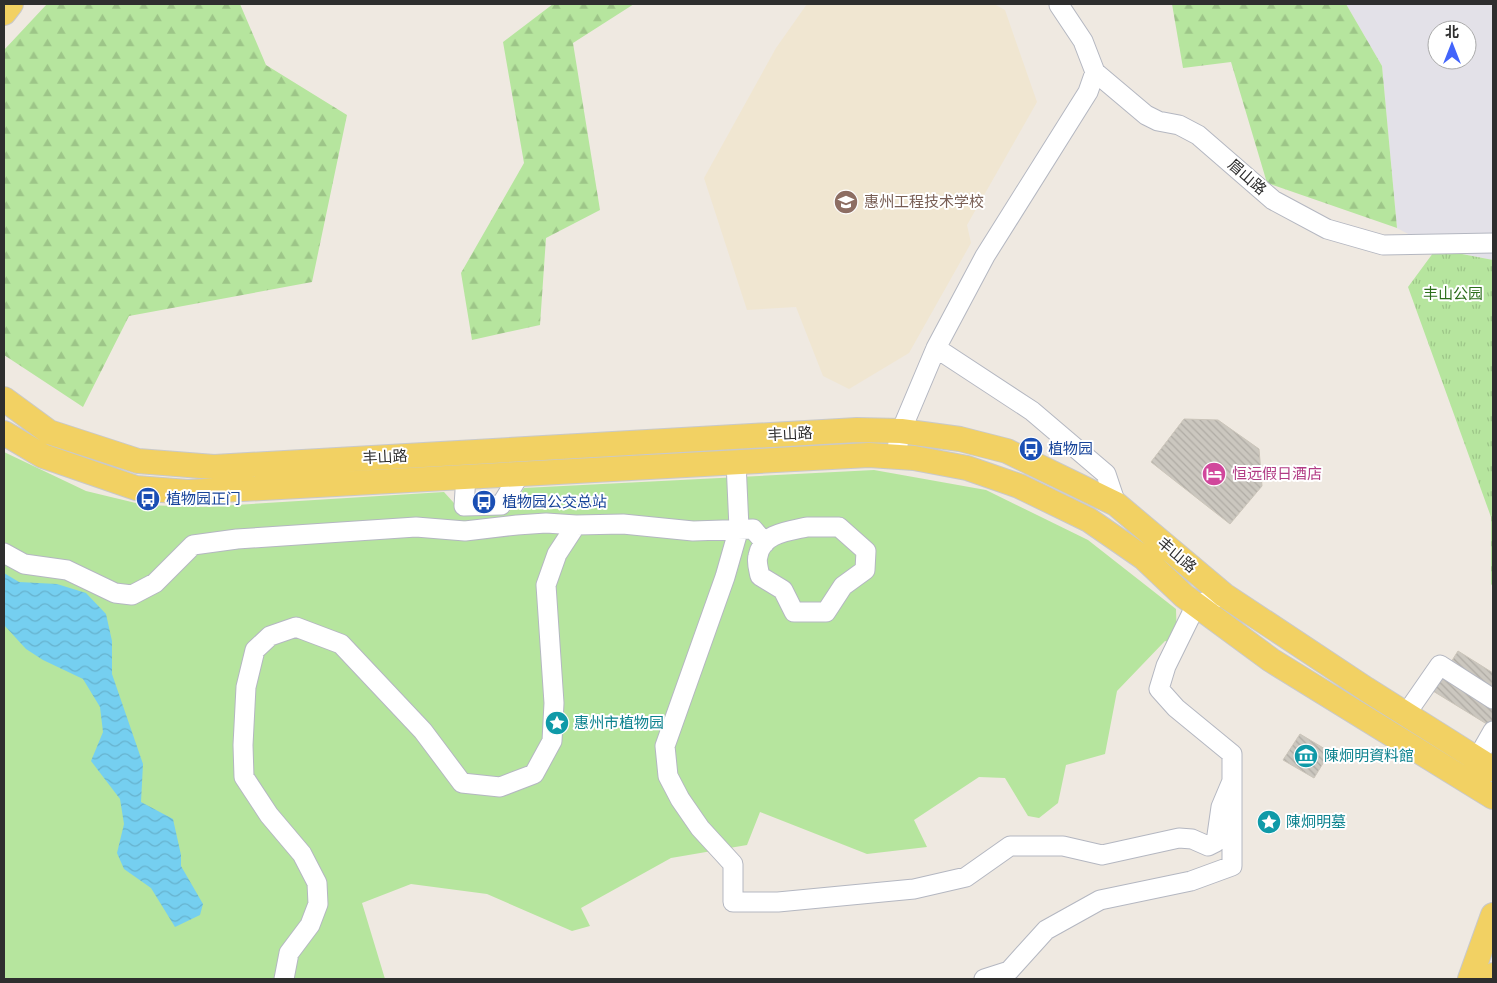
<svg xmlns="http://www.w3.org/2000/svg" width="1497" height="983" font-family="Barlow,'Noto Sans SC',sans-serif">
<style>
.industrial{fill:#e3e1e8;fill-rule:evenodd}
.education{fill:#f0e6d1}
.grass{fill:#b6e59e}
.forest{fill:url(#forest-firs)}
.park{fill:url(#park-tufts)}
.water{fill:url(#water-waves)}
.building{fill:url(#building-back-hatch);stroke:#cbc5ba}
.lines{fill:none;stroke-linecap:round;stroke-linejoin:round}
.minor-casing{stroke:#b4b7c1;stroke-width:21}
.major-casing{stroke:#c9c9c9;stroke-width:26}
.minor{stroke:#fff;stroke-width:19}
.major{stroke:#f2d163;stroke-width:24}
.labels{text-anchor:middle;stroke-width:4;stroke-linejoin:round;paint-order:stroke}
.street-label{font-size:15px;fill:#2e2e2e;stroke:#fff}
.education-label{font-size:15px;fill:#785e54;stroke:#fff;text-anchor:start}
.park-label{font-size:15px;fill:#2c6e1b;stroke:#fff}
.transit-label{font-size:15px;fill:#164399;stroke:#fff;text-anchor:start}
.hotel-label{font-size:15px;fill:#b23c85;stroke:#fff;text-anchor:start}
.culture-label{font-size:15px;fill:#0d838f;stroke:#fff;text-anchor:start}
</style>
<defs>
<pattern id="forest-firs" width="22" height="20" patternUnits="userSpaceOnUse" patternTransform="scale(1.25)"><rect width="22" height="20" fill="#b6e59e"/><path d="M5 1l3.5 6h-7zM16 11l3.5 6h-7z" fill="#9dc588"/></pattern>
<pattern id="park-tufts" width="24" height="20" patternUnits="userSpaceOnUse" patternTransform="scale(1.25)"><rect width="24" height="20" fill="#b6e59e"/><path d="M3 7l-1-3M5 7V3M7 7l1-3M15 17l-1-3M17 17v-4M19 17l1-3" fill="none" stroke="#9dc588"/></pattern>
<pattern id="water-waves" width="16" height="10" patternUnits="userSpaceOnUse" patternTransform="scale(1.25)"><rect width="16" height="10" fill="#75cff0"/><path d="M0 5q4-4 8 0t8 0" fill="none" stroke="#66b2ce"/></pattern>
<pattern id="building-back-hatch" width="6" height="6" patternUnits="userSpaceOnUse" patternTransform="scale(1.25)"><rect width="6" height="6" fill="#cbc7bf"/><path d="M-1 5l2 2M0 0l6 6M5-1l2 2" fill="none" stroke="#afaba4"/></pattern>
</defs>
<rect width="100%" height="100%" fill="#efe9e1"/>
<path class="industrial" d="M 1346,4 L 1493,4 L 1493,260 L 1436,249 L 1397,228 L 1382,66 ZM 1437,30 L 1467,30 L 1467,60 L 1437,60 Z"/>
<path class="education" d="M 807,4 L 994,4 L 1005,10 L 1037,102 L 967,225 L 971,243 L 909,353 L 849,389 L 823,376 L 796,307 L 747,310 L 704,178 L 776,48 Z"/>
<path class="grass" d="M 4,452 L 86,491 L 144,505 L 203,507 L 444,492 L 463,513 L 509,512 L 524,488 L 874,470 L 986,490 L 1088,540 L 1176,609 L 1177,644 L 1165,641 L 1117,691 L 1105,754 L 1066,765 L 1058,803 L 1039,818 L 1028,816 L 1005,778 L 979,777 L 914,820 L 927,847 L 867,854 L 760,812 L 747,845 L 671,858 L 581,908 L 590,926 L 572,931 L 487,894 L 411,884 L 362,903 L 385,979 L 4,979 Z"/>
<path class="forest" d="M 47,4 L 240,4 L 266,65 L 347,115 L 312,282 L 129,316 L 83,407 L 4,355 L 4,50 Z
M 553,4 L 634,4 L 573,43 L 600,210 L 546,238 L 540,325 L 472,340 L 461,273 L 524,163 L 503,42 Z
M 1172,4 L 1346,4 L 1382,66 L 1397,228 L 1267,183 L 1231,62 L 1183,68 Z"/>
<path class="park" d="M 1436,249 L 1493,260 L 1493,587 L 1491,584 L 1491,517 L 1408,287 Z"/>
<path class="water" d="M 4,573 L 19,582 L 57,584 L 86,593 L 106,614 L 112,641 L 112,674 L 143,764 L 141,802 L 173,819 L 181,855 L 181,866 L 203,904 L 200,915 L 175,927 L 151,888 L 124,869 L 117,853 L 124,824 L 120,799 L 91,761 L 103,732 L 100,707 L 83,679 L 43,660 L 26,649 L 4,625 Z"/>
<path class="building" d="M 1184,419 L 1218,420 L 1259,449 L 1262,486 L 1230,524 L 1151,462 Z
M 1458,651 L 1493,673 L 1493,720 L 1490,726 L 1433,691 Z
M 1300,734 L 1330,752 L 1314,778 L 1283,760 Z"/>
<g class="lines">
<g class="minor-casing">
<path id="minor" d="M 1059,5 L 1083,41 L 1095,72 L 1146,115 L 1158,121 L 1179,125 L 1198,135 L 1273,200 L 1327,229 L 1383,245 L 1493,243
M 936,348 L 1032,411 L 1106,474 L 1116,504
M 895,457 L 901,431 L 936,348 L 985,256 L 1088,92 L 1095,72
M 736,462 L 739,528 L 725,577 L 665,746 L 668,776 L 680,799 L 700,828 L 733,864 L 733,902 L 778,902 L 914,889 L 966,877 L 1010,846 L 1063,846 L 1102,855 L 1179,838 L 1192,839 L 1208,846 L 1216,842 L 1221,807 L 1232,781
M 466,476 L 464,506 L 501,505 L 520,474
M 807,527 L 839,527 L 866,551 L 865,570 L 843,586 L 826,612 L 794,612 L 783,590 L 760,576 C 759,571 756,562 758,556 C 762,533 789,531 807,527 Z
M 4,553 L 24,564 L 67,570 L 115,593 L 132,595 L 155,583 L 193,545 L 237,539 L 416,527 L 465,531 L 517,525 L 546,523 L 576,525 L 623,524 L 693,531 L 753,529 L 765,543
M 1406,714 L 1440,665 L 1493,699
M 1477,759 L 1493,731
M 284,979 L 289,953 L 310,925 L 318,904 L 317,883 L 302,854 L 269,815 L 244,777 L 243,745 L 246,687 L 255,650 L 270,636 L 296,627 L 341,644 L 423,731 L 462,783 L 500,787 L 534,774 L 552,741 L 554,703 L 546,585 L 557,554 L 576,525
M 984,979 L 1009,971 L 1046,930 L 1100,900 L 1191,881 L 1232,866 L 1232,754 L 1176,708 L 1159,689 L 1166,666 L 1196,605 L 1224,595"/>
</g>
<g class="major-casing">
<path id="major" d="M 4,13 L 11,4
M 4,399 L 49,432 L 138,461 L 214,467 L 857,430 L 901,431 L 960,439 L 1007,451 L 1116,504 L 1224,595 L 1366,689 L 1493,769
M 4,433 L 43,456 L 136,488 L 188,492 L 869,455 L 914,458 L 967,468 L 1019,486 L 1089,520 L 1144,558 L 1184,596 L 1271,660 L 1493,797
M 1470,979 L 1493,915
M 1492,979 L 1493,975"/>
</g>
<use href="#minor" class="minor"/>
<use href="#major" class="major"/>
</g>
<defs>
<g id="school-disc" transform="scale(1.25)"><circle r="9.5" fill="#8d6e63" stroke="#fff"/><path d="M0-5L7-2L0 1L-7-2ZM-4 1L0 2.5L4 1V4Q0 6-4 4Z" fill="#fff"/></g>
<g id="bus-disc" transform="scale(1.25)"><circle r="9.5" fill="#1a4fb4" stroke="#fff"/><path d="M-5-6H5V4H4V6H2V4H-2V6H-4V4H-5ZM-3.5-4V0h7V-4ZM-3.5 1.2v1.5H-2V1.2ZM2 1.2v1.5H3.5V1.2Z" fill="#fff"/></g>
<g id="hotel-disc" transform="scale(1.25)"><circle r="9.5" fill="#d1479c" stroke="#fff"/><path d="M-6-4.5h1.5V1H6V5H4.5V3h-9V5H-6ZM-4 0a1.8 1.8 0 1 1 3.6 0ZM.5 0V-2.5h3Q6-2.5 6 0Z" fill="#fff"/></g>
<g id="sight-disc" transform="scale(1.25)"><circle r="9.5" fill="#0f9aa8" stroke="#fff"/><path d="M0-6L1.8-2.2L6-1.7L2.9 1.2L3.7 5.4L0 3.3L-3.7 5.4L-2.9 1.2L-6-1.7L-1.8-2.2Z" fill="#fff"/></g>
<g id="museum-disc" transform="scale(1.25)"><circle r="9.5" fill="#0f9aa8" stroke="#fff"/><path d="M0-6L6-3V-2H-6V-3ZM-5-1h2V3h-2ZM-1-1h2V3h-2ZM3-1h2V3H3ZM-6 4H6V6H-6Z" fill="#fff"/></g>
</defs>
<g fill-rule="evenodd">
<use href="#school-disc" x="846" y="202"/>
<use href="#bus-disc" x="1031" y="449"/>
<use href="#hotel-disc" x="1214" y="474"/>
<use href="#bus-disc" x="148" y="499"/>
<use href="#bus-disc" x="484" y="502"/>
<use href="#sight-disc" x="557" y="723"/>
<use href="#museum-disc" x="1306" y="756"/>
<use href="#sight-disc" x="1269" y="822"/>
</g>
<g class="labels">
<g class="street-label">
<text transform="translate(1247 177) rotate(41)" y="5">眉山路</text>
<text transform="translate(790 434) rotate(-3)" y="5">丰山路</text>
<text transform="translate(385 457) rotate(-3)" y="5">丰山路</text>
<text transform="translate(1177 555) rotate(40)" y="5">丰山路</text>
</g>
<g class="education-label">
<text x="864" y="207">惠州工程技术学校</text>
</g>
<g class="park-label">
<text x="1453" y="299">丰山公园</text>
</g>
<g class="transit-label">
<text x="1048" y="454">植物园</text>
<text x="166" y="504">植物园正门</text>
<text x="502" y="507">植物园公交总站</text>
</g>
<g class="hotel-label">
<text x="1232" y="479">恒远假日酒店</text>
</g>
<g class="culture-label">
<text x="574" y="728">惠州市植物园</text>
<text x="1324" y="761">陳炯明資料館</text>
<text x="1286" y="827">陳炯明墓</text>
</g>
</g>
<rect width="1497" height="983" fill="none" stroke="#2e2e2e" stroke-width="10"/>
<g transform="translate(1452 45)"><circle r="24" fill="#ffffff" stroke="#ababab"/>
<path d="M0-4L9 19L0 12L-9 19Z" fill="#4264fb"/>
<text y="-8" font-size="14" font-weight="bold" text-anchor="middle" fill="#2e2e2e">北</text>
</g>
</svg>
